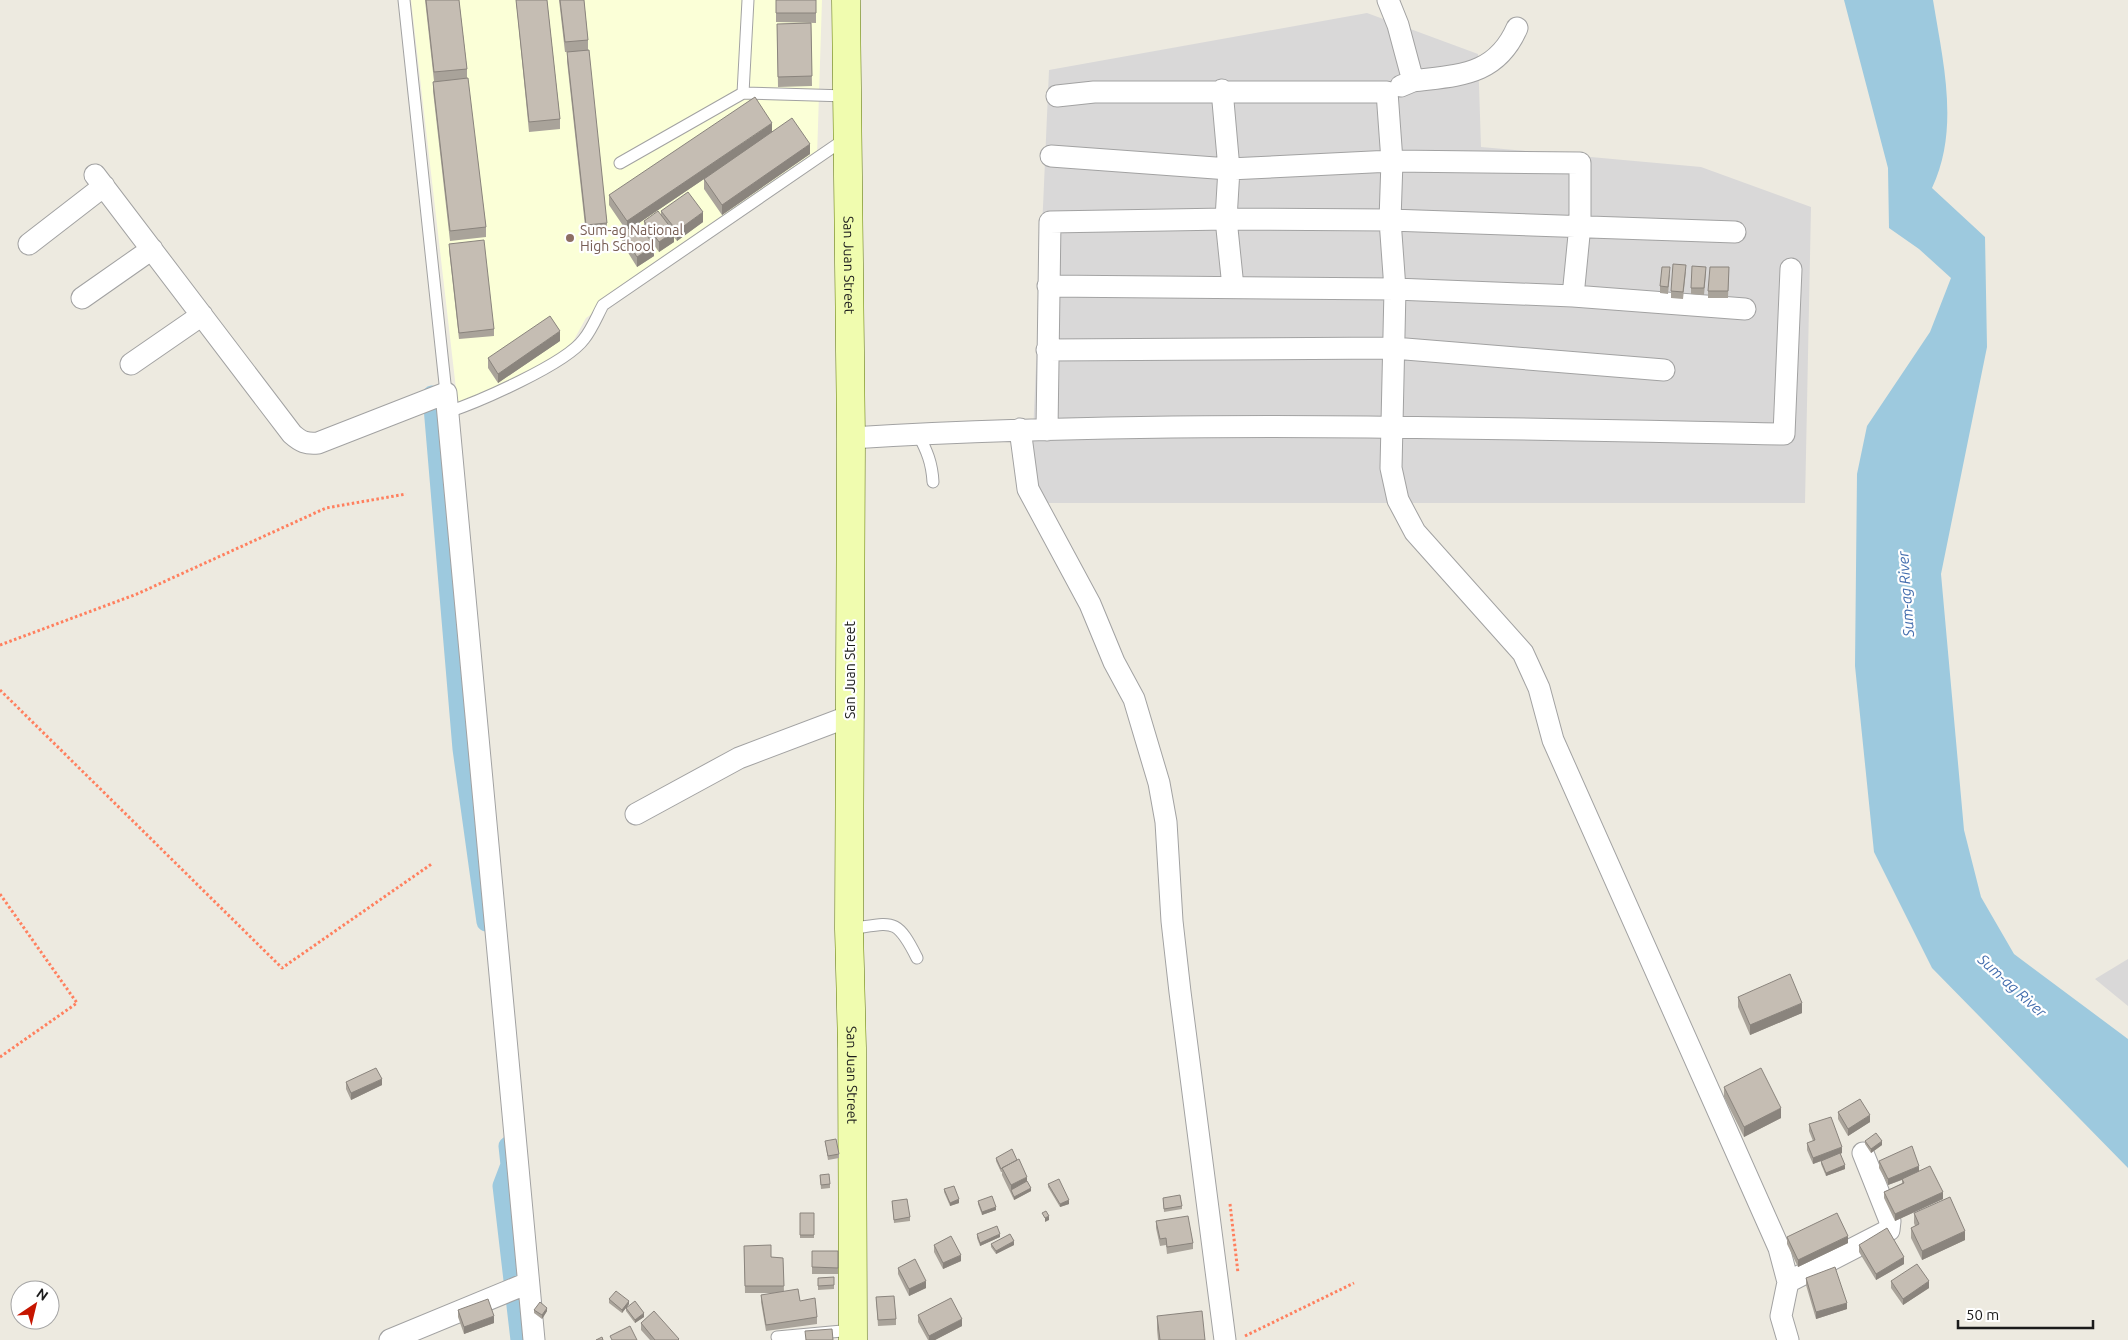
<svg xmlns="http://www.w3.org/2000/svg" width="2128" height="1340" font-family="Ubuntu,sans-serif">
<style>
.residential{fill:#d9d8d8}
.education{fill:#fbffd7}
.water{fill:#9dc9de}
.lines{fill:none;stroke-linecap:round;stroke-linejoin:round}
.canal{stroke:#9dc9de;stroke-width:19}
.service-casing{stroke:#a2a2a2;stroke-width:13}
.minor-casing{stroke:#a2a2a2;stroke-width:23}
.secondary-casing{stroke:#5b7400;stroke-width:29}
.path{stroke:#ff805f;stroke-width:3;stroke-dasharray:2.5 2.5;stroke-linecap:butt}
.service{stroke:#fff;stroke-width:11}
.minor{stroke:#fff;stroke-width:21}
.secondary{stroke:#f0fcaf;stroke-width:28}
.wall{fill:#a9a39a}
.shaded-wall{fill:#8a847d}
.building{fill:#c5bdb3;stroke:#8a847d}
.education-dot{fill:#8d6e63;stroke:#fff;stroke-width:2}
.labels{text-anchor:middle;stroke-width:4.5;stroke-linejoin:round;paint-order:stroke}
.education-label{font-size:14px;fill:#785e54;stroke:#fff;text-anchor:start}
.street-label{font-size:14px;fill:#1b1b1b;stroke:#fff}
.water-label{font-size:15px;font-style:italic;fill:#446eae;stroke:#fff}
</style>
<rect width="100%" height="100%" fill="#edeae0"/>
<path class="residential" d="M 1367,13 L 1478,54 L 1481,147 L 1701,167 L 1811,207 L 1805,503 L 1030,503 L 1049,70 Z
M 2128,959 L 2128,1006 L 2095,979 Z"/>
<path class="education" d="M 411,0 L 822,0 L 817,157 L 586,318 L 570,347 L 459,415 Z"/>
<path class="water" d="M 1844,0 L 1933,0 C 1943,62 1960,129 1932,188 L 1985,237 L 1987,347 L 1941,574 L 1964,830 L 1981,897 L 2014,954 L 2128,1039 L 2128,1168 L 1932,968 L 1874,852 L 1855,666 L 1857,474 L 1867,426 L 1930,332 L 1951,278 L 1919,249 L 1889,228 L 1888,168 Z"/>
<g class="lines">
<path class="canal" d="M 432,395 L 462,749 L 486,922
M 508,1146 L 510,1165 L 502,1186 L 520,1340"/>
<g class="service-casing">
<path id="service" d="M 404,0 L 446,393
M 743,93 L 748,0
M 620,163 L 743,93 L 847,96
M 448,412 C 478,402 566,364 584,339 C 592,329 597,316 603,305 L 845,139
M 918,434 C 927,451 932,463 933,482
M 849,929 C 893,923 896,916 917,958
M 777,1337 L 853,1330"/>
</g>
<g class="minor-casing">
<path id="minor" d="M 1388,0 L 1398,25 L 1413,81 L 1401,86
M 1413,81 C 1459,75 1496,76 1517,28
M 1222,90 L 1229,169 L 1226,219 L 1233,287
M 1057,96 L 1094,92 L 1387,92 L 1392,161 L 1390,220 L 1395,289 L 1391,468 L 1398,500 L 1415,532 L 1523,653 L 1539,688 L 1553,740 L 1779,1248 L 1788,1282 L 1781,1316 L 1788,1340
M 1051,156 L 1229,169 L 1392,161 L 1580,163 L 1580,225 L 1573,296
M 95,175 L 292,434 C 301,442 306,444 318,443 L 446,393 L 534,1340
M 29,244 L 104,186
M 1048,286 L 1395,289 L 1573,296 L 1745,309
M 82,298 L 152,249
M 1047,350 L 1393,348 L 1664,370
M 131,364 L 202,315
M 1020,429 L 1028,489 L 1090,604 L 1114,662 L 1134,699 L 1159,783 L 1166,822 L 1172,921 L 1180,992 L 1225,1340
M 1047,430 L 1050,222 L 1226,219 L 1390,220 L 1735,232
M 851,438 C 1161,419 1473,428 1784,434 L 1791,269
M 636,814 L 739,758 L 850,716
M 1788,1282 L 1889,1230 L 1890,1221 L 1863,1153
M 390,1340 L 528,1283"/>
</g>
<g class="secondary-casing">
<g id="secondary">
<path id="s1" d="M 846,0 L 851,438 L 849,929 L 852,1048 L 853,1340"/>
</g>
</g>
<path class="path" d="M 0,645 L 137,594 L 326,508 L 406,494
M 0,690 L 282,968 L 433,863
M 0,894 L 77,1003 L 0,1057
M 1230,1204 L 1238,1273
M 1245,1336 L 1354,1283"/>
<use href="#service" class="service"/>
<use href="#minor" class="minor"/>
<use href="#secondary" class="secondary"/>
</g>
<path class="wall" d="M 425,0 L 459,0 L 467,69 L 467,78 L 486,227 L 486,237 L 450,241 L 433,91 L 433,82 L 434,81 Z
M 516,0 L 547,0 L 560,119 L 560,129 L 529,132 Z
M 559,0 L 584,0 L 588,40 L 588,50 L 607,223 L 607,233 L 586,235 L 567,61 L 567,52 L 565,52 Z
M 776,0 L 816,0 L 816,23 L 776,22 Z
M 811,23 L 812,86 L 778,87 L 777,24 Z
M 772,132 L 810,154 L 722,215 L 704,189 L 704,179 L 639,223 L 654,256 L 637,267 L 622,243 L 622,233 L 626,230 L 609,205 L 609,195 Z
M 661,211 L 703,222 L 677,241 L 674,237 L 674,242 L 659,252 L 644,231 L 644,221 L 661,215 Z
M 449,244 L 494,329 L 494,336 L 459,339 L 449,250 Z
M 1729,267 L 1728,298 L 1708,298 L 1708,291 Z
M 1686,271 L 1683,299 L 1671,298 L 1671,291 Z
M 1706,273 L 1704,295 L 1691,294 L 1691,288 Z
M 1670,274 L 1668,294 L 1660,293 L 1660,286 Z
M 560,341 L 498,383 L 488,368 L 488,358 Z
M 1738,997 L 1802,1013 L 1750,1035 L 1738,1007 Z
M 346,1082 L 382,1085 L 351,1100 L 346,1089 Z
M 1724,1087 L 1781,1118 L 1744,1137 L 1724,1097 Z
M 1838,1112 L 1870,1122 L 1848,1136 L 1838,1119 Z
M 1809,1124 L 1842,1153 L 1840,1154 L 1845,1169 L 1826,1176 L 1821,1164 L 1821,1161 L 1813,1164 L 1807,1150 L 1807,1143 L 1813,1141 L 1809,1131 Z
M 825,1141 L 839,1154 L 839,1158 L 828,1160 Z
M 1865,1141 L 1882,1145 L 1871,1153 L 1865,1144 Z
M 996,1158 L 1027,1182 L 1031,1191 L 1014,1200 L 1002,1175 L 1002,1172 L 1001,1172 L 996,1161 Z
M 1879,1161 L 1919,1171 L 1943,1199 L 1895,1221 L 1884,1198 L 1884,1192 L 1902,1183 L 1902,1180 L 1888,1185 L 1879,1168 Z
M 820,1175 L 830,1184 L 830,1188 L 821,1189 Z
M 1048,1184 L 1069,1204 L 1060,1207 L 1048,1187 Z
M 944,1189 L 959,1203 L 950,1206 L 944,1192 Z
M 1163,1198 L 1182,1206 L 1182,1209 L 1164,1212 Z
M 892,1201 L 910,1217 L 910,1221 L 894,1223 Z
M 978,1201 L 996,1210 L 982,1215 L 978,1204 Z
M 800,1213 L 814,1213 L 814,1238 L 800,1238 Z
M 1914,1213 L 1965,1240 L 1922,1260 L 1911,1238 L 1911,1228 L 1915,1226 L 1914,1223 Z
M 1156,1221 L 1193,1243 L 1193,1249 L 1167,1254 L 1166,1245 L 1160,1246 L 1156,1228 Z
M 977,1234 L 1000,1237 L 980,1246 L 977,1238 Z
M 1787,1237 L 1848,1243 L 1798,1267 L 1787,1244 Z
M 991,1244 L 1014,1245 L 996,1254 L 991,1247 Z
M 934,1245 L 961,1261 L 943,1269 L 934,1252 Z
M 1859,1245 L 1904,1264 L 1876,1280 L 1859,1252 Z
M 744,1246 L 771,1257 L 783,1258 L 784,1292 L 800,1301 L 817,1317 L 817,1324 L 766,1331 L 761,1302 L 761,1295 L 777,1293 L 745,1293 Z
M 812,1251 L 838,1251 L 838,1274 L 812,1274 Z
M 898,1268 L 926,1288 L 909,1296 L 898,1274 Z
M 834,1277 L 834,1289 L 818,1290 L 818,1278 Z
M 1806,1278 L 1847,1309 L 1816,1319 L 1806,1285 Z
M 1891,1281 L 1929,1288 L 1903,1305 L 1891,1288 Z
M 876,1297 L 896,1319 L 896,1325 L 878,1326 Z
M 609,1299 L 629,1304 L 627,1306 L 644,1317 L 635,1323 L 626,1311 L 626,1308 L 622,1313 L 609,1303 Z
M 458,1310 L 494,1323 L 464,1334 L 458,1317 Z
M 534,1310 L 547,1311 L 542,1319 L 534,1313 Z
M 918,1315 L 962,1326 L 935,1340 L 928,1340 L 918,1322 Z
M 1157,1316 L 1205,1340 L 1158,1340 L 1157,1329 Z
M 641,1323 L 679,1340 L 650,1340 L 641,1330 Z"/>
<path class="shaded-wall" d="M 772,123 L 772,133 L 627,231 L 627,221 Z
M 810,144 L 810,154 L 722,215 L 722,205 Z
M 703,212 L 703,222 L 677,241 L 677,231 Z
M 674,232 L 674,242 L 659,252 L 659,242 Z
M 654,246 L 654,256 L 637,267 L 637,257 Z
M 560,331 L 560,341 L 498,383 L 498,374 Z
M 1802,1003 L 1802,1013 L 1750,1035 L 1750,1025 Z
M 382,1079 L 382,1085 L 351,1100 L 351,1093 Z
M 1781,1108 L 1781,1118 L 1744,1137 L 1744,1127 Z
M 1870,1115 L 1870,1122 L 1848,1136 L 1848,1129 Z
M 1882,1141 L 1882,1145 L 1871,1153 L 1871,1149 Z
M 1842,1147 L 1842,1153 L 1813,1164 L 1813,1158 Z
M 1845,1165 L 1845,1169 L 1826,1176 L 1826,1173 Z
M 1919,1166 L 1919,1173 L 1888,1185 L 1888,1179 Z
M 1027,1177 L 1027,1183 L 1011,1190 L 1011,1192 L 1011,1185 Z
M 1031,1188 L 1031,1191 L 1014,1200 L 1014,1197 Z
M 1943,1192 L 1943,1199 L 1895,1221 L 1895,1214 Z
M 959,1199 L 959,1203 L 950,1206 L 950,1203 Z
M 1069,1200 L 1069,1204 L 1060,1207 L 1060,1204 Z
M 996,1207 L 996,1210 L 982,1215 L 982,1212 Z
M 1049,1216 L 1049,1220 L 1045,1222 L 1045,1218 Z
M 1965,1231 L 1965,1240 L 1922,1260 L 1922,1251 Z
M 1000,1234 L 1000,1237 L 980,1246 L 980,1243 Z
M 1848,1236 L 1848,1243 L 1798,1267 L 1798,1260 Z
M 1014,1241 L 1014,1245 L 996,1254 L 996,1251 Z
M 961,1255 L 961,1261 L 943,1269 L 943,1263 Z
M 1904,1257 L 1904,1264 L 1876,1280 L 1876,1274 Z
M 926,1281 L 926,1288 L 909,1296 L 909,1289 Z
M 1929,1281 L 1929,1288 L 1903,1305 L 1903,1299 Z
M 629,1301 L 629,1304 L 622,1313 L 622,1310 Z
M 1847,1303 L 1847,1309 L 1816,1319 L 1816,1312 Z
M 547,1308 L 547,1311 L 542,1319 L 542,1315 Z
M 644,1313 L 644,1317 L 635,1323 L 635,1320 Z
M 494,1316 L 494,1323 L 464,1334 L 464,1327 Z
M 962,1319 L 962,1326 L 935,1340 L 929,1340 L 929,1336 Z"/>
<path class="building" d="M 426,0 L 459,0 L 467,69 L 434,72 Z
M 516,0 L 547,0 L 560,119 L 529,122 Z
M 560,0 L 584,0 L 588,40 L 565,42 Z
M 776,0 L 816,0 L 816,13 L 776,13 Z
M 811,23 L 812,76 L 778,77 L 777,24 Z
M 589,50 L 607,223 L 586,225 L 567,52 Z
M 468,78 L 486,227 L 450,231 L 433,82 Z
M 755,97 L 772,123 L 627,221 L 609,195 Z
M 792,118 L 810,144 L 722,205 L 704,179 Z
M 688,192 L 703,212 L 677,231 L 661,211 Z
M 658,211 L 674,232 L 659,242 L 644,221 Z
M 638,222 L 654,246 L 637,257 L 622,233 Z
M 484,240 L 494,329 L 459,333 L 449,244 Z
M 1673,264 L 1686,265 L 1683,292 L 1671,291 Z
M 1692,266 L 1706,267 L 1704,288 L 1691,288 Z
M 1662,267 L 1670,267 L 1668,287 L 1660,286 Z
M 1710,267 L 1729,267 L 1728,291 L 1708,291 Z
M 550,316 L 560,331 L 498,374 L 488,358 Z
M 1790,974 L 1802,1003 L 1750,1025 L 1738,997 Z
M 376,1068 L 382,1079 L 351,1093 L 346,1082 Z
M 1761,1068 L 1781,1108 L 1744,1127 L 1724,1087 Z
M 1860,1099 L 1870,1115 L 1848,1129 L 1838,1112 Z
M 1831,1117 L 1842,1147 L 1813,1158 L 1807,1143 L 1815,1140 L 1809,1124 Z
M 1876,1133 L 1882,1141 L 1871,1149 L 1865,1141 Z
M 836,1139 L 839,1154 L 828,1156 L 825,1141 Z
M 1912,1146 L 1919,1166 L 1888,1179 L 1879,1161 Z
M 1012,1149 L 1017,1160 L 1002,1168 L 1001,1169 L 996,1158 Z
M 1840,1153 L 1845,1165 L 1826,1173 L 1821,1161 Z
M 1019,1159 L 1027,1177 L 1011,1185 L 1002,1168 Z
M 1930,1166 L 1943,1192 L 1895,1214 L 1884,1192 L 1904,1183 L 1902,1179 Z
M 829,1174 L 830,1184 L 821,1185 L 820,1175 Z
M 1059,1179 L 1069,1200 L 1060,1204 L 1048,1184 Z
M 1027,1181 L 1031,1188 L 1014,1197 L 1011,1190 Z
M 954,1186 L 959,1199 L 950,1203 L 944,1189 Z
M 1180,1195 L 1182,1206 L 1164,1209 L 1163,1198 Z
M 992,1196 L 996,1207 L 982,1212 L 978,1201 Z
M 1950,1197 L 1965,1231 L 1922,1251 L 1911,1228 L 1919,1224 L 1914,1213 Z
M 907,1199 L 910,1217 L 894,1220 L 892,1201 Z
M 1046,1211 L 1049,1216 L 1045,1218 L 1042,1213 Z
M 800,1213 L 814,1213 L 814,1235 L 800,1235 Z
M 1837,1213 L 1848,1236 L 1798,1260 L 1787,1237 Z
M 1188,1216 L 1193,1243 L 1167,1247 L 1166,1238 L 1160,1239 L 1156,1221 Z
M 997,1226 L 1000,1234 L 980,1243 L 977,1234 Z
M 1887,1228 L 1904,1257 L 1876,1274 L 1859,1245 Z
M 1010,1234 L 1014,1241 L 996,1251 L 991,1244 Z
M 951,1236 L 961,1255 L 943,1263 L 934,1245 Z
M 771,1245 L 771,1257 L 783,1258 L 784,1286 L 745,1286 L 744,1246 Z
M 812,1251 L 838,1251 L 838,1268 L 812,1267 Z
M 915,1259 L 926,1281 L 909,1289 L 898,1268 Z
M 1917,1264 L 1929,1281 L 1903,1299 L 1891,1281 Z
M 1835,1267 L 1847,1303 L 1816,1312 L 1806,1278 Z
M 834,1277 L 834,1285 L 818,1286 L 818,1278 Z
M 798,1289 L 800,1301 L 815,1298 L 817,1317 L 766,1325 L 761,1295 Z
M 616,1291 L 629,1301 L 622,1310 L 609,1299 Z
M 894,1296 L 896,1319 L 878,1320 L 876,1297 Z
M 951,1298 L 962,1319 L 929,1336 L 918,1315 Z
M 488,1299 L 494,1316 L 464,1327 L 458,1310 Z
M 635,1301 L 644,1313 L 635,1320 L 626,1308 Z
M 540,1302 L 547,1308 L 542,1315 L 534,1310 Z
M 654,1311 L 679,1339 L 678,1340 L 655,1340 L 641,1323 Z
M 1202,1311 L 1205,1340 L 1160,1340 L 1157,1316 Z
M 630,1326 L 637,1340 L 612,1340 L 610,1336 Z
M 832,1329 L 833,1340 L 806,1340 L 805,1331 Z
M 602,1337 L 603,1340 L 596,1340 Z"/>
<circle class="education-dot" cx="570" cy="238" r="5"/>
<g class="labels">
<g class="education-label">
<text x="580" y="235">Sum-ag National<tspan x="580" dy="16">High School</tspan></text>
</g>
<g class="street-label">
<text dy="5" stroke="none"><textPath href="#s1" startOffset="265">San Juan Street</textPath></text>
<text transform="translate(850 670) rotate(-90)" y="5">San Juan Street</text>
<text dy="5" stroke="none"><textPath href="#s1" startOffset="1075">San Juan Street</textPath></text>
</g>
<g class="water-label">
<text transform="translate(1906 594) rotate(-94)" y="5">Sum-ag River</text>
<text transform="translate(2012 986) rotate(42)" y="5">Sum-ag River</text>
</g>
</g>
<g transform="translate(35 1305) rotate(35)"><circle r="24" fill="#ffffff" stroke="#a4a4a4"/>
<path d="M0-4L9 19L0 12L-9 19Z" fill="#c61500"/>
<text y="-8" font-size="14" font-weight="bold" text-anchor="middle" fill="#1b1b1b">N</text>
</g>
<path d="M1958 1320v8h135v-8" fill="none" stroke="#1b1b1b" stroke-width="2.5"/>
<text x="1966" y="1320" font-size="15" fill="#1b1b1b" stroke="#ffffff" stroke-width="4" paint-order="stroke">50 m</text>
</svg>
